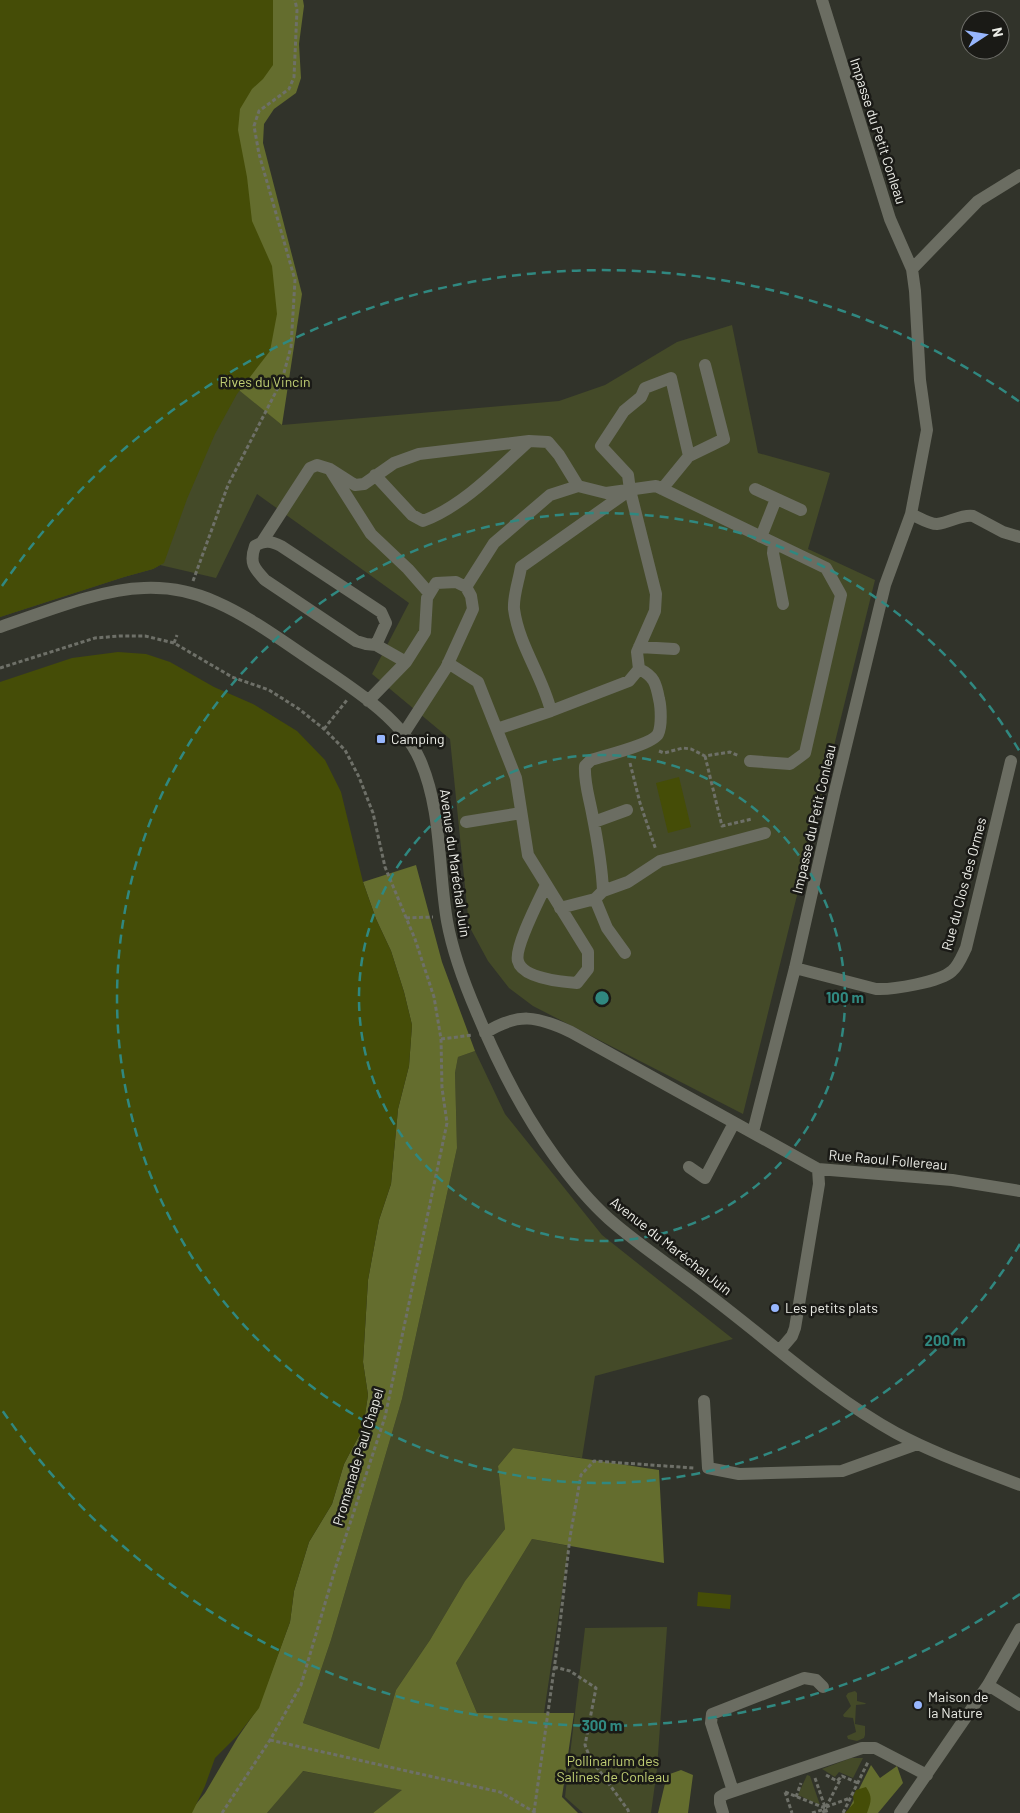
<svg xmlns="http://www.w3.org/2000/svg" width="1020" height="1813" font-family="Barlow,sans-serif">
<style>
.green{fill:#444a28}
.forest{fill:#646d2e}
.water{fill:#454d07}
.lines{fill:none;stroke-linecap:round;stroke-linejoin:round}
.path{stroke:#6e7068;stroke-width:3;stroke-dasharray:4 2.5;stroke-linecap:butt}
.minor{stroke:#6b6d62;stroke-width:12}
.ring{fill:none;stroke:#308880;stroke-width:2.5;stroke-dasharray:9 6}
.poi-dot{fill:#97b6fd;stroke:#1a1a16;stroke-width:2}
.labels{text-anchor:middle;stroke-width:5;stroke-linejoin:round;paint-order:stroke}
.street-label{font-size:14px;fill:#ebece6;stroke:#1a1a16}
.park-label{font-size:14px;fill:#c1cf74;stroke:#1a1a16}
.poi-label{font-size:14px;fill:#ebece6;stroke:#1a1a16;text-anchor:start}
.centre{fill:#308880;stroke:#1a1a16;stroke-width:2.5}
.ring-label{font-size:15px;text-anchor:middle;font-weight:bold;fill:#308880;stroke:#1a1a16;stroke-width:5;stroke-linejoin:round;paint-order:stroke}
</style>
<rect width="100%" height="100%" fill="#31332a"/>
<path class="green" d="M 0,0 L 252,89 L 282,425 L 559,401 L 605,385 L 677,342 L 732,325 L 758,453 L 830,473 L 808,549 L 875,580 L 743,1114 L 533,1006 L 509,988 L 488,961 L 469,926 L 450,739 L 372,674 L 409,603 L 257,494 L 216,578 L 160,565 L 153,569 L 124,577 L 0,617 Z
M 475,1051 L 505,1114 L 602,1235 L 733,1339 L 595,1376 L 582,1458 L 513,1448 L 498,1466 L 505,1529 L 465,1581 L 430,1640 L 396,1690 L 379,1749 L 303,1723 L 331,1640 L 402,1399 L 457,1148 L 455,1073 L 458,1057 Z
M 532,1539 L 569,1546 L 544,1713 L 477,1713 L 456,1663 Z
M 667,1627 L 657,1769 L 651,1813 L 583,1813 L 565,1797 L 585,1628 Z
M 855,1691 L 857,1693 L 857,1701 L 865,1703 L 866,1704 L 856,1705 L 855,1724 L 865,1726 L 865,1735 L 864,1738 L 857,1741 L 848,1739 L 847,1736 L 856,1732 L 853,1718 L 844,1717 L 843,1715 L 851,1706 L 846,1696 L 848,1693 Z
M 851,1758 L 863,1758 L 853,1778 L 839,1772 L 835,1777 L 822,1769 Z
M 302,1771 L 403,1790 L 373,1813 L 267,1813 Z
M 807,1775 L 810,1776 L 820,1805 L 798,1795 Z"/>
<path class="forest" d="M 263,0 L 303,0 L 304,6 L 299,44 L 301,78 L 296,93 L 274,109 L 264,124 L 263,143 L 302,294 L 282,425 L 229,382 L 236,172 L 232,102 Z
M 416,865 L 442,962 L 475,1051 L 458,1057 L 455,1073 L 457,1148 L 402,1399 L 331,1640 L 303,1723 L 379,1749 L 396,1690 L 430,1640 L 465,1581 L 505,1529 L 498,1466 L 513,1448 L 659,1470 L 664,1563 L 532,1539 L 456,1663 L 477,1713 L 574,1713 L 562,1797 L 578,1813 L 373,1813 L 402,1790 L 303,1771 L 267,1813 L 189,1813 L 205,1793 L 238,1737 L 258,1708 L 290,1622 L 294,1591 L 309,1542 L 332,1504 L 344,1464 L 363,1428 L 368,1395 L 363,1362 L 368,1280 L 379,1220 L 391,1184 L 398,1109 L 409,1066 L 412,1025 L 404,992 L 391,951 L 376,919 L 363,882 Z
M 871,1765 L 880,1778 L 897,1766 L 903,1783 L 878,1813 L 847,1813 Z
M 681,1770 L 693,1775 L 688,1813 L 658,1813 L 667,1775 Z"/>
<path class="water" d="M 0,0 L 273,0 L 273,65 L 263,79 L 252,89 L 240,109 L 238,130 L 247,177 L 252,221 L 272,266 L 277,314 L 270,351 L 237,394 L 215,434 L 187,499 L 164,563 L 153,569 L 124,577 L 0,617 Z
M 118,652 L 146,654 L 170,662 L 214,687 L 253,704 L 297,731 L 325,760 L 341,792 L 363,882 L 376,919 L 391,951 L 404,992 L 412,1025 L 409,1066 L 398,1109 L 391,1184 L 379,1220 L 368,1280 L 363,1362 L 368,1395 L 363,1428 L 344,1464 L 332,1504 L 309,1542 L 294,1591 L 290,1622 L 259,1708 L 238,1735 L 215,1758 L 205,1786 L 192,1813 L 0,1813 L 0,682 L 72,658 Z
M 679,777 L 691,827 L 668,833 L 656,783 Z
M 698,1592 L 731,1595 L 730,1609 L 697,1606 Z
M 866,1787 C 873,1797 871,1802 867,1813 L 845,1813 L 854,1803 L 853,1796 L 856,1790 Z"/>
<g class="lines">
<path class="path" d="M 193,581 L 228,485 L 282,380 L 291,347 L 295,280 L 259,154 L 254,126 L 259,111 L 289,89 L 294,77 L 297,10 L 295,0
M 174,643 L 177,635
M 0,668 L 95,638 L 120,636 L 145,636 L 174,643 L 232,677 L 269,690 L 299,709 L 324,729 L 345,750 L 359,777 L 373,813 L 385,867 L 415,939 L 434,997 L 441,1039 L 442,1088 L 447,1123 L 385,1417 L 336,1566 L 301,1685 L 270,1740 L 222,1813
M 324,729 L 347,700
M 659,751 L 664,753 L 683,748 L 691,749 L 705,756 L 730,752 L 739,756
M 705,756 L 722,826 L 752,819
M 630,763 L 640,803 L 656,850
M 406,918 L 433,917
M 441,1039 L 473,1035
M 554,1667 L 570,1671 L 596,1688 L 585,1745 L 590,1758 L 628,1810 L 629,1813
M 270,1740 L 500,1792 L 536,1813
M 826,1775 L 837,1781 L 842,1776 L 858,1783
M 815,1778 L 827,1813
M 785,1792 L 825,1808
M 785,1792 L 792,1813
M 796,1797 L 801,1783
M 826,1807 L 850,1798
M 534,1812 L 558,1641 L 570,1537 L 581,1475 L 594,1461 L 694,1468
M 812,1813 L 825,1809
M 823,1813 L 841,1778
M 843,1813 L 868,1762"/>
<path class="minor" d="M 912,269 L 978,201 L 1020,175
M 331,471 L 371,534 L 408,569 L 429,593
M 375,475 L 412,515 L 423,521 C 463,506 498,469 529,441
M 662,489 L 689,456 L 724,439 L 705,365
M 755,489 L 801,510
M 911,514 C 918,517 929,524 937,524 C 950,523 961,514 973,516 L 1003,532 L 1020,537
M 761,537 L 776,499
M 262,542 L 310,468 L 317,465 L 330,469 L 355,485 L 364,484 L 394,463 L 419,454 L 529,441 L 548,442 L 559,455 L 578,486
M 774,543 L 773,553 L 783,604
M 466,587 L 494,543 L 550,495 L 578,486 L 606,493 L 656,486 L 826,568 L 841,595 L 805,753 L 790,764 L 750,761
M 0,627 C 42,613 100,589 144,588 C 168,587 194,592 216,602 C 248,616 277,637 305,656 C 345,684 400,715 420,760 C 442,810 438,868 447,921 C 453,954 464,983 477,1013 C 498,1064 523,1113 555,1157 C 571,1179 589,1201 609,1219 C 641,1247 677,1270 710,1296 C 771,1342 829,1396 896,1433 C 935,1454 979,1469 1020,1485
M 376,645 L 386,623 L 381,612 L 281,546 C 271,541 265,540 255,546 C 249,563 254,568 265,580 L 356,641 L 366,644 L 376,645 L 406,662
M 639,647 L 674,649
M 448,663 L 478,682 L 516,778 L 528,855 L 588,952 L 588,969 L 577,983 C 562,982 522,978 518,961 C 514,948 539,900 546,885
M 368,701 L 406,662 L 425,632 L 427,598 L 436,583 L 456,582 L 466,587 L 471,596 L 473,609 L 446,668 L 404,733
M 551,711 C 542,675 519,646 514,609 C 513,596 519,580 521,567 L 627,492
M 497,729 L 551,711 L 629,681 L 639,669 L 637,652 L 655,611 L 656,594 L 630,490 L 628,475 L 601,446 L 624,411 L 641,397 L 645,388 L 671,378 L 689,456
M 466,822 L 521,813
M 594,822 L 627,810
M 603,891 L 628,882 L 660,861 L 765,833
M 595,899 L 607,928 L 625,953
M 560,908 L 595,899 L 603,891 C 602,865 597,838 592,813 C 589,797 584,782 585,766 L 591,760 C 604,756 653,744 658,734 C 662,726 661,707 659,699 C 656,683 654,676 639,669
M 795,968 L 876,989 C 892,990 940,982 952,971 C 959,965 962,956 966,948 L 1011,761
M 485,1033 C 518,1012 537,1016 571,1032 L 818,1169 L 952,1180 L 1020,1191
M 753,1132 L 795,968 L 834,795 L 885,585 L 911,514 L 927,430 L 920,380 L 915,291 L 912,269 L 890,219 L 822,0
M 689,1167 L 705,1178 L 734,1123
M 780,1350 L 792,1336 L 795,1328 L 819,1184 L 818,1169
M 704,1401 L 708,1468 L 739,1474 L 842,1471 L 917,1444
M 988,1685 L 1020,1705
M 733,1791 L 711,1723 L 712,1714 L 804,1678 L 816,1680 L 823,1687
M 723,1813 L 720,1803 L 720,1797 L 725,1794 L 862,1748 L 875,1748 L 927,1775
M 900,1813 L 988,1685 L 1020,1629"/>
</g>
<g class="ring">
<circle cx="602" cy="998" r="243"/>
<path d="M1020 1244A485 485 0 1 1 1020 752"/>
<path d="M1020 1594A728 728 0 0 1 2 1410M2 586A728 728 0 0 1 1020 402"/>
</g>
<g class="poi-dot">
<rect x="376" y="734" width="10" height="10" rx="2.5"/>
<circle cx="775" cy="1308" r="5"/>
<circle cx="918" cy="1705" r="5"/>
</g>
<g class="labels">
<g class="street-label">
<text transform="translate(878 131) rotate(72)" y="5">Impasse du Petit Conleau</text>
<text transform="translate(814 819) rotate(-77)" y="5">Impasse du Petit Conleau</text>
<text transform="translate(455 863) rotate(82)" y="5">Avenue du Maréchal Juin</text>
<text transform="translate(964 884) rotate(-75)" y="5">Rue du Clos des Ormes</text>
<text transform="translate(888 1160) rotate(5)" y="5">Rue Raoul Follereau</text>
<text transform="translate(671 1246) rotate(38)" y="5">Avenue du Maréchal Juin</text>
<text transform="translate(358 1457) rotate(-73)" y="5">Promenade Paul Chapel</text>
</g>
<g class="park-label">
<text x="265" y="387">Rives du Vincin</text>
<text x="613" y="1766">Pollinarium des<tspan x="613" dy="16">Salines de Conleau</tspan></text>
</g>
<g class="poi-label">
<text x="391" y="744">Camping</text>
<text x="785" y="1313">Les petits plats</text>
<text x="928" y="1702">Maison de<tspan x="928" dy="16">la Nature</tspan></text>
</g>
</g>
<circle cx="602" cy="998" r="8" class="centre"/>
<g class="ring-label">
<text x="845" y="1003">100 m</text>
<text x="945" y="1346">200 m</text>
<text x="602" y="1731">300 m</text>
</g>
<g transform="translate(985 35) rotate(78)"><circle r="24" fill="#1a1a16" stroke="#6e6e69"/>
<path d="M0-4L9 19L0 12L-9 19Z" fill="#97b6fd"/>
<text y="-8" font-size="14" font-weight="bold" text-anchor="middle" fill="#ebece6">N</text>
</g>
</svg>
